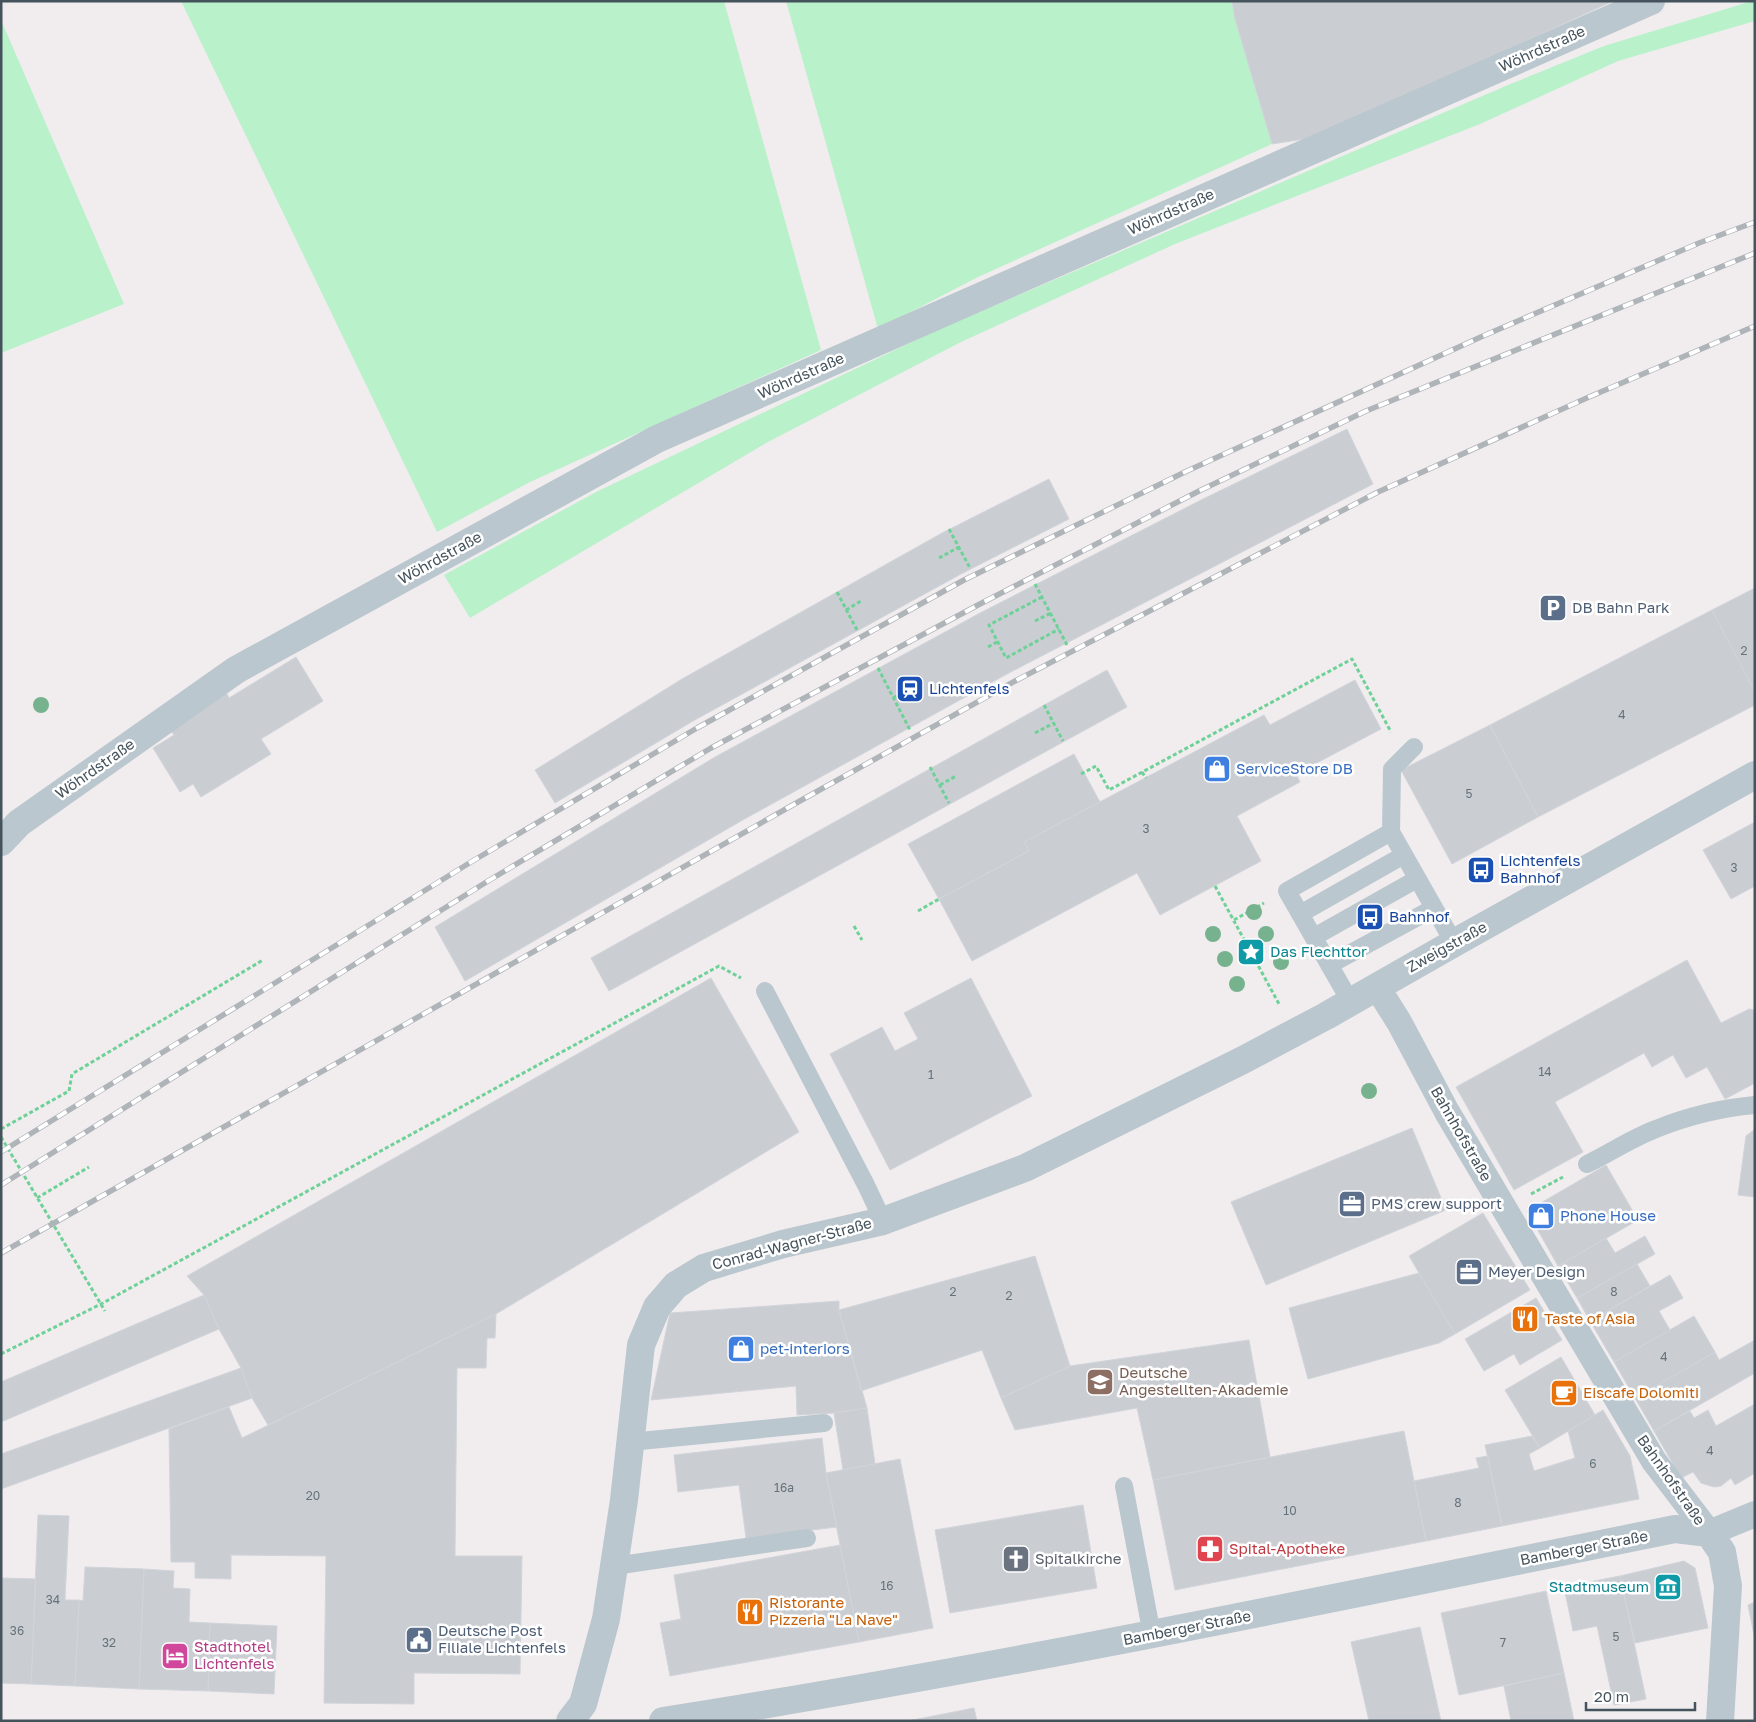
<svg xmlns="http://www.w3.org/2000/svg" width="1756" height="1722" font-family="'Golos Text',sans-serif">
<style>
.green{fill:#b8f1ca}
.building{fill:#caced3;stroke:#d1d4da}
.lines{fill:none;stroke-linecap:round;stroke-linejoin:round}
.path{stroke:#6ed198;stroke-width:3;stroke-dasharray:4 2.5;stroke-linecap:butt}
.service{stroke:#bbc7ce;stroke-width:18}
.pedestrian{stroke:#bbc7ce;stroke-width:26}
.minor{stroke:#bbc7ce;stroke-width:28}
.tertiary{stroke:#bbc7ce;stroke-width:28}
.rail-casing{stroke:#afb4b9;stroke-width:5.5}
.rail{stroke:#fff;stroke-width:4;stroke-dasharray:11;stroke-linecap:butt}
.tree{fill:#76b28e}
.labels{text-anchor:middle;stroke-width:5;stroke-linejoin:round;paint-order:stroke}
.number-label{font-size:12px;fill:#66727a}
.street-label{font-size:15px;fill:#45535c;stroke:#fff}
.service-label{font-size:15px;fill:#4e5e75;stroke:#fff;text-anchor:start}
.transit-label{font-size:15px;fill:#164399;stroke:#fff;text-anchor:start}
.shop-label{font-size:15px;fill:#366cbe;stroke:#fff;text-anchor:start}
.culture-label{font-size:15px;fill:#0d838f;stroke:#fff;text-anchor:start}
.food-label{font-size:15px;fill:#c56008;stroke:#fff;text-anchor:start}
.education-label{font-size:15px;fill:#785e54;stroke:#fff;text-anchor:start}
.health-label{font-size:15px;fill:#be3a42;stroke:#fff;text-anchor:start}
.worship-label{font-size:15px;fill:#5b616d;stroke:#fff;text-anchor:start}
.hotel-label{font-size:15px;fill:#b23c85;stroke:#fff;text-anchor:start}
</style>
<rect width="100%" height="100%" fill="#f1edee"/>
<path class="green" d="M 181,1 L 724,1 L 821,350 L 530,482 L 437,532 Z
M 786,1 L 1232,1 L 1235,19 L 1272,144 L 978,277 L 878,329 Z
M 1752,1 L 1755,1 L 1755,21 L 1618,61 L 1480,124 L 1175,244 L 961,342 L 766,443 L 470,618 L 444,575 L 598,491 L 933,332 L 1508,85 L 1604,46 Z
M 1,20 L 124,304 L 1,353 Z"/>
<path class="building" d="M 1232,1 L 1613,1 L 1318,137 L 1272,144 L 1235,19 Z
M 1347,429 L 1373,484 L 1007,674 L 741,821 L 465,981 L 435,927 L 715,757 L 980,613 L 1203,499 Z
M 1049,479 L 1069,519 L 961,574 L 693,721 L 555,803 L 535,770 L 682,679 L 942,533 Z
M 1755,588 L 1755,692 L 1712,610 Z
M 1712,610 L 1755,692 L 1755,705 L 1538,817 L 1490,725 Z
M 296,657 L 323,701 L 261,739 L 271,754 L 201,797 L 193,784 L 180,792 L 153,748 L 174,735 L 165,722 L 226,692 L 229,698 Z
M 1107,670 L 1127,707 L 609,991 L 591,958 Z
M 1355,680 L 1381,729 L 1296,774 L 1300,782 L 1237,816 L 1261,861 L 1160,915 L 1137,873 L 972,961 L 939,899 L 1029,851 L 1024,842 L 1264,715 L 1270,725 Z
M 1490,725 L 1538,817 L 1452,864 L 1401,770 Z
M 1074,754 L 1100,802 L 1024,842 L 1029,851 L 939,899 L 908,844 Z
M 1755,822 L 1755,886 L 1731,899 L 1703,850 Z
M 1687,960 L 1721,1023 L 1749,1009 L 1755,1010 L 1755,1083 L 1725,1099 L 1707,1067 L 1686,1078 L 1673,1055 L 1652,1067 L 1644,1053 L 1555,1102 L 1583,1152 L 1514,1190 L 1456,1087 Z
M 711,978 L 799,1132 L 496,1314 L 268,1425 L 252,1398 L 241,1368 L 219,1329 L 204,1295 L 187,1276 Z
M 971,978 L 1032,1096 L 890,1170 L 830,1054 L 882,1027 L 895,1051 L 918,1039 L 904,1013 Z
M 1412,1128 L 1446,1210 L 1266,1285 L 1231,1202 Z
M 1755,1129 L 1755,1197 L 1738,1195 L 1746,1136 Z
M 1606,1165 L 1638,1220 L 1558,1266 L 1527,1211 Z
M 1483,1213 L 1530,1290 L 1455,1334 L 1409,1256 Z
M 1645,1236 L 1655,1254 L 1577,1298 L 1558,1266 L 1606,1238 L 1615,1253 Z
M 1035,1256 L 1070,1366 L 1001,1398 L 982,1350 L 861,1391 L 839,1310 Z
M 1637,1264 L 1650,1286 L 1590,1321 L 1577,1298 Z
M 1419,1273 L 1455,1334 L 1439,1343 L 1308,1379 L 1289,1308 Z
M 1670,1275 L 1683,1298 L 1659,1311 L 1670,1330 L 1614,1362 L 1590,1321 Z
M 204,1295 L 219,1329 L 1,1422 L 1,1382 Z
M 1536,1298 L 1562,1340 L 1520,1365 L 1514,1354 L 1484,1371 L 1465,1339 Z
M 839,1301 L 839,1310 L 867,1408 L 834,1413 L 797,1415 L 796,1386 L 651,1400 L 670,1313 Z
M 496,1314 L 495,1338 L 487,1338 L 486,1368 L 457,1368 L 455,1556 L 522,1556 L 520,1674 L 414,1673 L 414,1704 L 324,1703 L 326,1556 L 231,1555 L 231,1579 L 195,1578 L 195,1562 L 171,1562 L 169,1429 L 229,1407 L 242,1438 Z
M 1694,1316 L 1715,1352 L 1635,1398 L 1614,1362 Z
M 1249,1340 L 1270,1457 L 1153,1480 L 1137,1408 L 1015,1430 L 1001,1398 L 1070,1366 Z
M 1755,1340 L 1755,1373 L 1654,1431 L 1635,1398 L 1715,1352 L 1719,1360 Z
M 1561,1357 L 1595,1415 L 1540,1448 L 1505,1390 Z
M 241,1368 L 252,1398 L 1,1489 L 1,1454 Z
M 1755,1404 L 1755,1473 L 1735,1485 L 1731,1478 L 1721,1486 L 1714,1487 L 1701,1483 L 1693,1472 L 1681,1478 L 1654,1431 L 1690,1411 L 1694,1418 L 1708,1410 L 1716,1426 Z
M 867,1408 L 875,1464 L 843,1470 L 834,1413 Z
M 1603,1410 L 1630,1456 L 1639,1499 L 1502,1526 L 1485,1445 L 1532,1436 L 1540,1448 L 1529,1454 L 1534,1471 L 1575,1458 L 1568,1431 Z
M 1404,1431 L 1426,1541 L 1175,1590 L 1153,1480 Z
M 822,1438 L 826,1473 L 837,1527 L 746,1538 L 739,1485 L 678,1492 L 674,1455 Z
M 1488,1456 L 1502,1526 L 1426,1541 L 1414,1481 L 1479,1468 L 1476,1458 Z
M 900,1459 L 933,1628 L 859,1642 L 826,1473 Z
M 1083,1505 L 1097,1588 L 950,1613 L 935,1530 Z
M 38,1515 L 69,1516 L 65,1600 L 79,1600 L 75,1686 L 31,1684 Z
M 840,1545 L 859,1642 L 670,1676 L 660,1623 L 681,1619 L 674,1575 Z
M 1684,1561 L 1695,1568 L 1708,1628 L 1635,1643 L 1620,1576 Z
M 85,1567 L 144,1569 L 139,1689 L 75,1686 L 79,1600 L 83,1601 Z
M 144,1569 L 174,1571 L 173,1588 L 190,1589 L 189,1622 L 210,1623 L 208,1691 L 139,1689 Z
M 1620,1576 L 1646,1699 L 1614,1705 L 1597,1626 L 1573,1631 L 1564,1587 Z
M 1,1578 L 36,1579 L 31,1684 L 1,1683 Z
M 1546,1591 L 1564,1673 L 1459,1695 L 1441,1613 Z
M 1755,1602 L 1755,1640 L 1748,1605 Z
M 210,1623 L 277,1626 L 274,1694 L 208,1691 Z
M 1420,1627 L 1441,1721 L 1369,1721 L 1351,1642 Z
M 1564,1673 L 1574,1721 L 1511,1721 L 1504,1686 Z
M 974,1708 L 977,1721 L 908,1721 Z"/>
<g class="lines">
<path class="path" d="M 949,529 L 970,568
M 939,558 L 959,547
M 1035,584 L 1067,645
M 837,592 L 857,630
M 1042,597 L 989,625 L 1006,658 L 1059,629
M 846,610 L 861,601
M 1035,621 L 1051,613
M 988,647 L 997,642
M 878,668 L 910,730
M 893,698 L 908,690
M 1044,705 L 1063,741
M 1035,733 L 1054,723
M 930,767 L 949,803
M 1142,772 L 1146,778
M 1081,774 L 1096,766 L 1109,790 L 1352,659 L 1391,732
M 940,785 L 956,776
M 1215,886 L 1279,1004
M 918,911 L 939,899
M 1234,920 L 1264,903
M 854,926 L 862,940
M 1,1129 L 69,1091 L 72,1074 L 263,960
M 1,1137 L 105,1311
M 1531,1194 L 1563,1177
M 37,1198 L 89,1167
M 1,1354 L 101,1304 L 719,966 L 741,978"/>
<path class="service" d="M 1391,832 L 1392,769 L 1414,747
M 1300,914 L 1404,855
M 1314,937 L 1417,879
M 1329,965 L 1434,908
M 765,991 L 866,1185 L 883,1221
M 1350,1001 L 1287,891 L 1391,832 L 1454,943
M 1587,1164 C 1610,1153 1632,1138 1656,1129 C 1688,1116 1721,1108 1755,1105
M 630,1442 L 824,1423
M 1124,1486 L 1152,1635
M 614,1566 L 807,1538"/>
<path class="pedestrian" d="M 1377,987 L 1399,1022 L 1447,1112 L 1654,1461 L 1709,1533 L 1755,1514"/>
<path class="minor" d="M 1,842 L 19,823 L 236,670 L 657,439 L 1651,1
M 663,1721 C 1002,1668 1338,1597 1675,1529 L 1709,1533 L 1722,1552 L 1728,1586 L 1720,1721"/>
<path class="tertiary" d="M 570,1721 L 583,1704 L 606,1619 L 624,1500 L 641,1345 L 657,1307 L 676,1285 L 704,1268 L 783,1244 L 883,1221 L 1025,1168 L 1243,1060 L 1326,1016 L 1454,943 L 1755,775"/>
<g class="rail-casing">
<path id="rail" d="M 1,1152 L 471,862 L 697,728 L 964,580 L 1187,471 L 1483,336 L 1699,243 L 1755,222
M 1,1185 L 488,881 L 711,748 L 978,605 L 1199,491 L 1366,411 L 1755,253
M 1,1253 L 807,797 L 1017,680 L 1378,492 L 1589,397 L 1755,326"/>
</g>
<use href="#rail" class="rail"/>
</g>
<g class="tree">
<circle cx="41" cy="705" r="8"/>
<circle cx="1254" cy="912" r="8"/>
<circle cx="1213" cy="934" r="8"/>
<circle cx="1266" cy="934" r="8"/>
<circle cx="1225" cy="959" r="8"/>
<circle cx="1281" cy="962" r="8"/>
<circle cx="1237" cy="984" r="8"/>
<circle cx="1369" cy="1091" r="8"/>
</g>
<defs>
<g id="parking-square" transform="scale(1.4375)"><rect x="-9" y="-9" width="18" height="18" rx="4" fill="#5c6f8a" stroke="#fff"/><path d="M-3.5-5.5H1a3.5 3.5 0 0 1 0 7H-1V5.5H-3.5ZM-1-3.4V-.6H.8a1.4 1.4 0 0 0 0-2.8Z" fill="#fff"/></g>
<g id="station-square" transform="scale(1.4375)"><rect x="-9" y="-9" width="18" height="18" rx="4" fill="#1a4fb4" stroke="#fff"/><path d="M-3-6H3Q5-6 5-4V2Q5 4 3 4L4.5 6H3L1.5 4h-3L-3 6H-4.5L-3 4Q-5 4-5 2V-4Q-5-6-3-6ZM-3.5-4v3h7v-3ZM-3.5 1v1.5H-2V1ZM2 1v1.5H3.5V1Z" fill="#fff"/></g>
<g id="shop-square" transform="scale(1.4375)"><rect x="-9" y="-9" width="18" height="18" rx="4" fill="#3f7fe0" stroke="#fff"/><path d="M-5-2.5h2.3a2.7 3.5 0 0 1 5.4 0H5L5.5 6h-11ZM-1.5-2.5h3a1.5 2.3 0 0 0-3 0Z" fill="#fff"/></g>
<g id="bus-square" transform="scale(1.4375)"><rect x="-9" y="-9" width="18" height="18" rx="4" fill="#1a4fb4" stroke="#fff"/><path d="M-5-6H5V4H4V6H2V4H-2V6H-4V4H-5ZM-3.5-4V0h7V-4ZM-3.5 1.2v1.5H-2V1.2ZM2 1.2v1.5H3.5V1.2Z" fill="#fff"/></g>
<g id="sight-square" transform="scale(1.4375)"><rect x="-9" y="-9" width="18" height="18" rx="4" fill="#0f9aa8" stroke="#fff"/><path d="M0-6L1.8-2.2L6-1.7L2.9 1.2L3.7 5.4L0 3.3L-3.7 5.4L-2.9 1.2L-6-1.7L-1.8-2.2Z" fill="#fff"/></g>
<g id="office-square" transform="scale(1.4375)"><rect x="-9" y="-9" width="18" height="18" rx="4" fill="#5c6f8a" stroke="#fff"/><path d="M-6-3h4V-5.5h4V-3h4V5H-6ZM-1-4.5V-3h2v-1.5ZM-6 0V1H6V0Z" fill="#fff"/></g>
<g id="restaurant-square" transform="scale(1.4375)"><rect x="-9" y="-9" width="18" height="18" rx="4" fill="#e8710a" stroke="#fff"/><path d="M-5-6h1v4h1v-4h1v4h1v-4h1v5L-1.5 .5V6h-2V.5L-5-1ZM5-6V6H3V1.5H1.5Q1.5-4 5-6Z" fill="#fff"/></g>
<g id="school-square" transform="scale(1.4375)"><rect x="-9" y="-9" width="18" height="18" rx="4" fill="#8d6e63" stroke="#fff"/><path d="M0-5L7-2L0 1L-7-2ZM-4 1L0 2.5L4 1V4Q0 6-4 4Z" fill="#fff"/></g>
<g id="cafe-square" transform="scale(1.4375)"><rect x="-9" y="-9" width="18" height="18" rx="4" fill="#e8710a" stroke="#fff"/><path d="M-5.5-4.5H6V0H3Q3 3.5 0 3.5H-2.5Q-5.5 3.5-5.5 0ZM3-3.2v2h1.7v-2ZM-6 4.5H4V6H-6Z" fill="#fff"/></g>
<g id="pharmacy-square" transform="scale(1.4375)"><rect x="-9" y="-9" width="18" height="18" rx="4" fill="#e0444e" stroke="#fff"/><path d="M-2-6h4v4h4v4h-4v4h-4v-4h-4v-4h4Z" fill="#fff"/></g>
<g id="church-square" transform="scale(1.4375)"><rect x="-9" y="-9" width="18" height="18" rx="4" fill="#6b7280" stroke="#fff"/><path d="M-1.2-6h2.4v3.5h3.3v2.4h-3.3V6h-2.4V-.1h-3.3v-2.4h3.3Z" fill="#fff"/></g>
<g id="museum-square" transform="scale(1.4375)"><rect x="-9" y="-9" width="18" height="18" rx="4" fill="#0f9aa8" stroke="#fff"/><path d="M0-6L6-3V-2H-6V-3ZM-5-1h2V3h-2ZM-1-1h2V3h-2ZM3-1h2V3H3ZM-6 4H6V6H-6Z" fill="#fff"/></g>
<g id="civic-square" transform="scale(1.4375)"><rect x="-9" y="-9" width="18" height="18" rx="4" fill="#5c6f8a" stroke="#fff"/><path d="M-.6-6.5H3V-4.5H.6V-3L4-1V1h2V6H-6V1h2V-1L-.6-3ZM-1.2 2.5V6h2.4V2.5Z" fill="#fff"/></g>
<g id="hotel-square" transform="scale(1.4375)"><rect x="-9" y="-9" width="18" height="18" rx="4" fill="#d1479c" stroke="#fff"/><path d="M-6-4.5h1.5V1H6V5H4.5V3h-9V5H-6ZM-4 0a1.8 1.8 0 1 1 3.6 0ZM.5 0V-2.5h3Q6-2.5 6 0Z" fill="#fff"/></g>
</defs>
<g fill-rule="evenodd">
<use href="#parking-square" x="1553" y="608"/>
<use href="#station-square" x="910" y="689"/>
<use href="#shop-square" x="1217" y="769"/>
<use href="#bus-square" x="1481" y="870"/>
<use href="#bus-square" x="1370" y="917"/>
<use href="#sight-square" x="1251" y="952"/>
<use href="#office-square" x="1352" y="1204"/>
<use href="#shop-square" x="1541" y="1216"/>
<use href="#office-square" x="1469" y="1272"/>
<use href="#restaurant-square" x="1525" y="1319"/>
<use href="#shop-square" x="741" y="1349"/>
<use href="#school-square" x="1100" y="1382"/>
<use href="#cafe-square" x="1564" y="1393"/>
<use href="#pharmacy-square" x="1210" y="1549"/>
<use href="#church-square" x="1016" y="1559"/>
<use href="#museum-square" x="1668" y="1587"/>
<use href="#restaurant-square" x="750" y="1612"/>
<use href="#civic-square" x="419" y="1640"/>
<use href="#hotel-square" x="175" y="1656"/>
</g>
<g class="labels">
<g class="number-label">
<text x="1744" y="655">2</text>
<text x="1622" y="719">4</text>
<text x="1469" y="798">5</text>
<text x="1146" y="833">3</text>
<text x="1734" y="872">3</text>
<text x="1545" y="1076">14</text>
<text x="931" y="1079">1</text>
<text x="953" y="1296">2</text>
<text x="1614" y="1296">8</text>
<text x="1009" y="1300">2</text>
<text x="1664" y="1361">4</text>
<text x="1710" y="1455">4</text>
<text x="1593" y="1468">6</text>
<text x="784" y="1492">16a</text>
<text x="313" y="1500">20</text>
<text x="1458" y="1507">8</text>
<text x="1290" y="1515">10</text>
<text x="887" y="1590">16</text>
<text x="53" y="1604">34</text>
<text x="17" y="1635">36</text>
<text x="1616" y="1641">5</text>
<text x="109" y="1647">32</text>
<text x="1503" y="1647">7</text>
</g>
<g class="street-label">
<text transform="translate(1542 49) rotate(-24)" y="5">Wöhrdstraße</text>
<text transform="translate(1171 212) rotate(-24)" y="5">Wöhrdstraße</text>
<text transform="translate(801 376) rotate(-24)" y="5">Wöhrdstraße</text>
<text transform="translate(440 558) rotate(-29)" y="5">Wöhrdstraße</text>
<text transform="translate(95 769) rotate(-35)" y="5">Wöhrdstraße</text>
<text transform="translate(1447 947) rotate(-29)" y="5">Zweigstraße</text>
<text transform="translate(1461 1134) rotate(60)" y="5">Bahnhofstraße</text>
<text transform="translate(792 1244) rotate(-15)" y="5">Conrad-Wagner-Straße</text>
<text transform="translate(1671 1480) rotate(55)" y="5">Bahnhofstraße</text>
<text transform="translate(1584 1548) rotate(-11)" y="5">Bamberger Straße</text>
<text transform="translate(1187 1628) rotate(-11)" y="5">Bamberger Straße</text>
</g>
<g class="service-label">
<text x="1572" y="613">DB Bahn Park</text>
<text x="1371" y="1209">PMS crew support</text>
<text x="1488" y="1277">Meyer Design</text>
<text x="438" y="1636">Deutsche Post<tspan x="438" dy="17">Filiale Lichtenfels</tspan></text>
</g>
<g class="transit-label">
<text x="929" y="694">Lichtenfels</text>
<text x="1500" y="866">Lichtenfels<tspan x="1500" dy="17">Bahnhof</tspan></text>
<text x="1389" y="922">Bahnhof</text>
</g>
<g class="shop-label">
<text x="1236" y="774">ServiceStore DB</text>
<text x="1560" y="1221">Phone House</text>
<text x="760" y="1354">pet-interiors</text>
</g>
<g class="culture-label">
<text x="1270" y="957">Das Flechttor</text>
<text x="1649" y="1592" text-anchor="end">Stadtmuseum</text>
</g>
<g class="food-label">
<text x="1544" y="1324">Taste of Asia</text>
<text x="1583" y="1398">Eiscafe Dolomiti</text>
<text x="769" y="1608">Ristorante<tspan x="769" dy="17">Pizzeria "La Nave"</tspan></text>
</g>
<g class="education-label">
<text x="1119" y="1378">Deutsche<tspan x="1119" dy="17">Angestellten-Akademie</tspan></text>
</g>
<g class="health-label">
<text x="1229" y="1554">Spital-Apotheke</text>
</g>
<g class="worship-label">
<text x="1035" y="1564">Spitalkirche</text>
</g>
<g class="hotel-label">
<text x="194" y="1652">Stadthotel<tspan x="194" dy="17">Lichtenfels</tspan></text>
</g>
</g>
<rect width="1756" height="1722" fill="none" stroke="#45535c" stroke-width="5"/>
<path d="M1586 1702v8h109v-8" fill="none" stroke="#45535c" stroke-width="2.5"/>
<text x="1594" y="1702" font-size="15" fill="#45535c" stroke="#ffffff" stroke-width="4" paint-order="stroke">20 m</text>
</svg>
